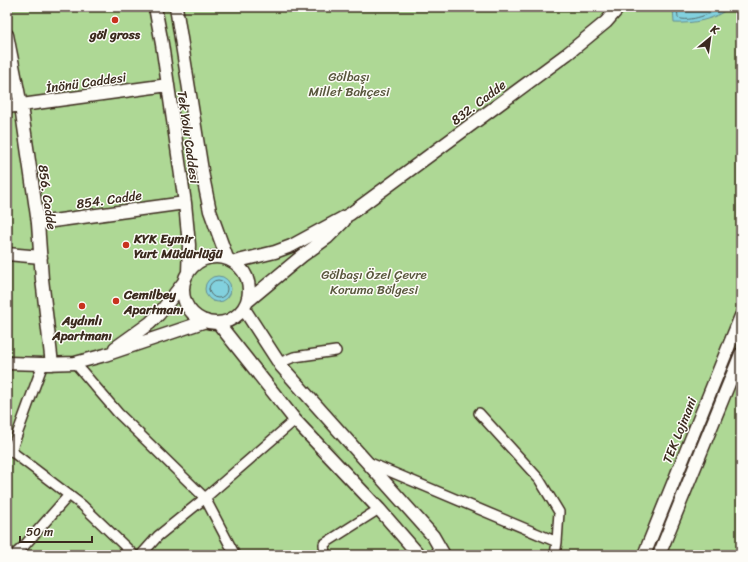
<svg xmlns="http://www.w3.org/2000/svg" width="748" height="562" font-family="Sriracha,sans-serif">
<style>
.green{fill:#aed895;stroke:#74815a}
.water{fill:#82d1de;stroke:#668e91}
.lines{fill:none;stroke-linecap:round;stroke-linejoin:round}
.shore{stroke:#576d6b;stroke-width:1}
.street-casing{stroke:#3b2a1e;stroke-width:12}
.secondary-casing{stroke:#3b2a1e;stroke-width:15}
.street{stroke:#fdfcf7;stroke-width:9}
.secondary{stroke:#fdfcf7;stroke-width:12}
.poi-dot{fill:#c8321e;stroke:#fdfcf7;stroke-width:1.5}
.labels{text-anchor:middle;stroke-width:3;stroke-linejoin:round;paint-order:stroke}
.poi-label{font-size:13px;font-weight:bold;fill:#3b2a1e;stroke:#fdfcf7}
.park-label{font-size:13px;fill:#58563c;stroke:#fdfcf7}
.street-label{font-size:13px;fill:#3b2a1e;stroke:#fdfcf7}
</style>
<rect width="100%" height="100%" fill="#f8efdd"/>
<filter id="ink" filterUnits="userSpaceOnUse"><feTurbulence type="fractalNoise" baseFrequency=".025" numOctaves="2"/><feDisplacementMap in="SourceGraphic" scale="8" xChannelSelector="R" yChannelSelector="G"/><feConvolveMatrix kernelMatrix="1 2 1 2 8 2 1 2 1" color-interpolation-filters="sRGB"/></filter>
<g filter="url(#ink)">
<path class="green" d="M 7,7 L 741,7 L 741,555 L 7,555 Z"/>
<path class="water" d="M 673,7 L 729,7 C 717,20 690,24 674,23 Z
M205 289a13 13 0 1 1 26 0a13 13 0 1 1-26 0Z"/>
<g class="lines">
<path class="shore" d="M 677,7 L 678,18 C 690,23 712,13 723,7
M209 289a9 9 0 1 1 18 0a9 9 0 1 1-18 0Z"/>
<g class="street-casing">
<path id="street" d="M 75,363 L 118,413 L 205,498 L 235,555
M 279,363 L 294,357 L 336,351
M 479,413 L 539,479 L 559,512 L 557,542
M 7,451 L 11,451 L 43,364
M 11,451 L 82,505 L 134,555
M 370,463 L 557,542 L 555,555
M 14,555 L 24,546 L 69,495
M 141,555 L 158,536 L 205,498 L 295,420
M 325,555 L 324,544 L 379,509"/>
</g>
<g class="secondary-casing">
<path id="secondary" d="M 155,7 L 162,44 L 185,203 L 189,245 L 188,273
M 176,7 L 203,177 L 210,211 L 227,258
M 7,35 L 21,106 L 38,223 L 42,279 L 52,364
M 7,107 L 168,85
M 38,223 L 185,203
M 7,254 L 41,257
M183 290a33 33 0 1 1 66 0a33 33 0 1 1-66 0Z
M 234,262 L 275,252 L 291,246 L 350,214 L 567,54 L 606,22 L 619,7
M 248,301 L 302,256 L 327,238 L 344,221
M 244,309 L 281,366 L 433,536 L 444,555
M 218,323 L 295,420 L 379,509 L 419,555
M 115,348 L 150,323 L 159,314 L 184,282
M 7,363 L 43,364 L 75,363 L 105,355 L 206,321
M 644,555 L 741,316
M 659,555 L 741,354"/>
</g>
<use href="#street" class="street"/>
<use href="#secondary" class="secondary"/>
</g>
</g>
<g class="poi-dot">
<circle cx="115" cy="20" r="4"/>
<circle cx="126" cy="245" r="4"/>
<circle cx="116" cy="301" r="4"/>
<circle cx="82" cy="306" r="4"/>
</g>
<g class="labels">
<g class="poi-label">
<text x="115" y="39">göl gross</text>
<text x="134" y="243" text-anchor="start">KYK Eymir<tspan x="134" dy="15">Yurt Müdürlüğü</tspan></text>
<text x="124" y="299" text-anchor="start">Cemilbey<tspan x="124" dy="15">Apartmanı</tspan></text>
<text x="82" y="325">Aydınlı<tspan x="82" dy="15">Apartmanı</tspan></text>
</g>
<g class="park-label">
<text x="349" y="81">Gölbaşı<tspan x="349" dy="15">Millet Bahçesi</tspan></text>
<text x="374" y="279">Gölbaşı Özel Çevre<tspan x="374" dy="15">Koruma Bölgesi</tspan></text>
</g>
<g class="street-label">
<text transform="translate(86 82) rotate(-8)" y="5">İnönü Caddesi</text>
<text transform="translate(478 102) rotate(-37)" y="5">832. Cadde</text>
<text transform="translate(189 137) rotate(82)" y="5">Tek Yolu Caddesi</text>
<text transform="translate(48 197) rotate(82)" y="5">856. Cadde</text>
<text transform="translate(109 199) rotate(-8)" y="5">854. Cadde</text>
<text transform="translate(679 430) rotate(-68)" y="5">TEK Lojmani</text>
</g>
</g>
<rect width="748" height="562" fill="none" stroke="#fdfcf7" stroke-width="24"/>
<rect x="12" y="12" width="724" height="538" fill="none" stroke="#3b2a1e" stroke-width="1.5" filter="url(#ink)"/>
<g transform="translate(710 38) rotate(29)" stroke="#fdfcf7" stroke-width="3" paint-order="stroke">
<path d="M0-3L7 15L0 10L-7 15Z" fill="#3b2a1e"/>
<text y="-6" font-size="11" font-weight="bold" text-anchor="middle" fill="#3b2a1e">K</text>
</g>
<path d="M20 536v6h72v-6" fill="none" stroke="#3b2a1e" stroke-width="2"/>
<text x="26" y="536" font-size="12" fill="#3b2a1e" stroke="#fdfcf7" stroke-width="3" paint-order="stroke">50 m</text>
</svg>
